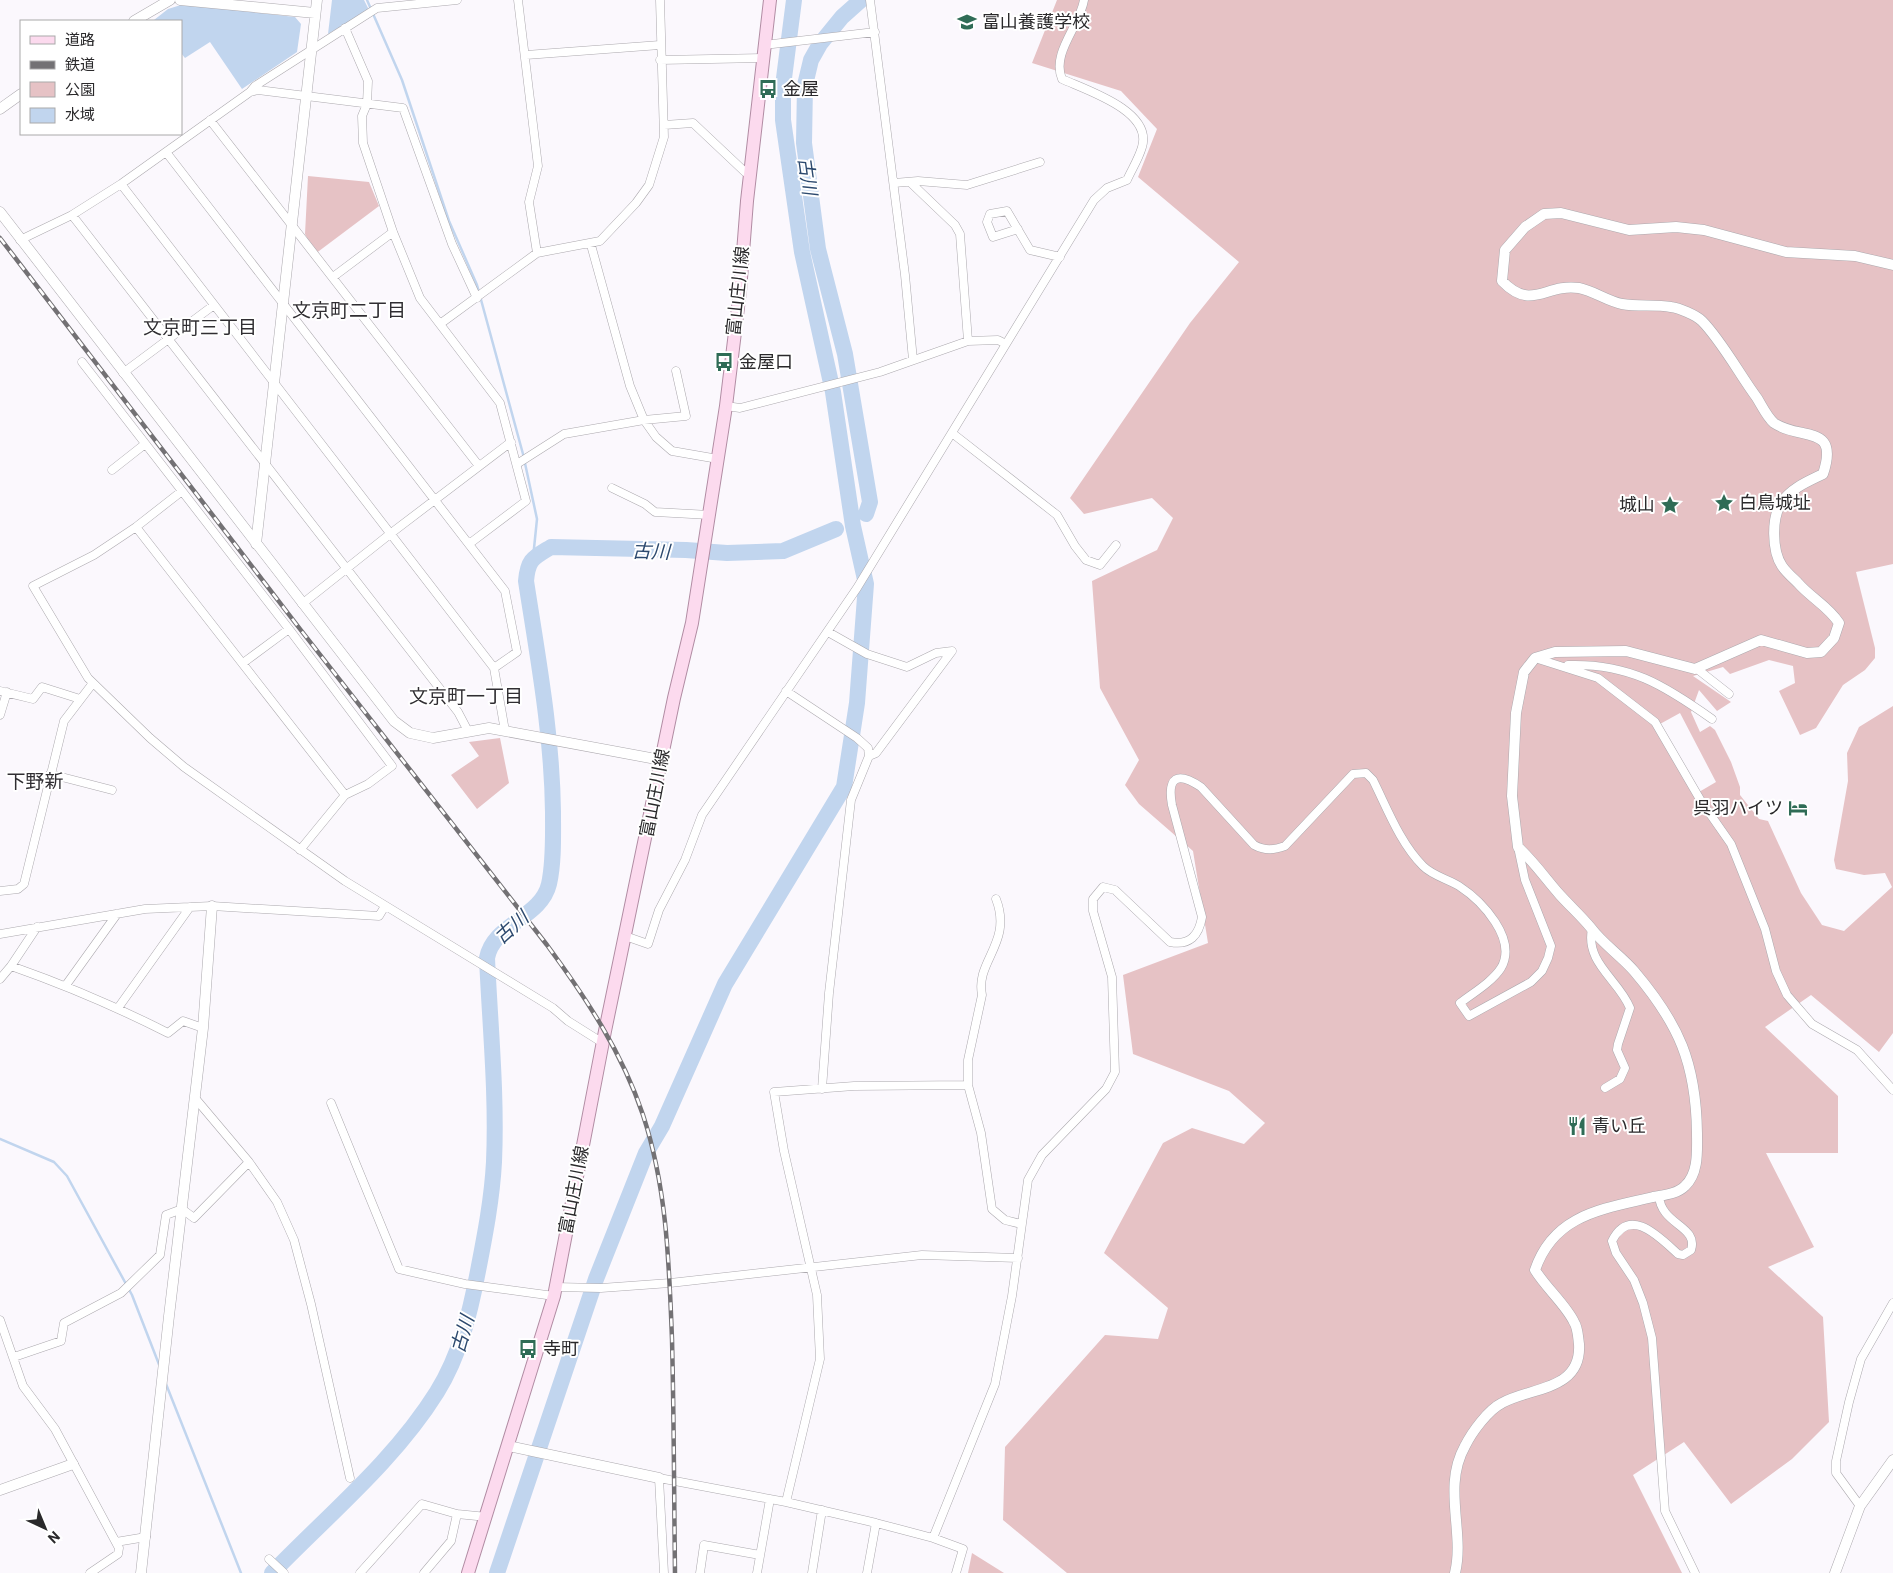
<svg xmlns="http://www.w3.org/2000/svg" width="1893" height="1573" font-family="Roboto,'Noto Sans JP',sans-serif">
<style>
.green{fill:#e6c2c5;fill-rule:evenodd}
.water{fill:#c1d5ee}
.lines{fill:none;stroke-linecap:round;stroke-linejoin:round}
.stream{stroke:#c1d5ee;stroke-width:2.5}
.river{stroke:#c1d5ee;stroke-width:16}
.minor-casing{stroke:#aca9ae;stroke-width:9}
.tertiary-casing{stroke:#aca9ae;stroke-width:11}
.primary-casing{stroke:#b18ca3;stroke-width:14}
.minor{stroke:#fff;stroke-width:8}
.tertiary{stroke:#fff;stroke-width:10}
.primary{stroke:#fcdaee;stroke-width:12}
.rail-casing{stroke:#737174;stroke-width:4.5}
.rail{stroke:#fff;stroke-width:2.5;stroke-dasharray:8;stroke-linecap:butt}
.labels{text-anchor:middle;stroke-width:4;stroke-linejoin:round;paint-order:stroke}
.poi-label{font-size:18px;fill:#2a292b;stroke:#fff;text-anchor:start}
.street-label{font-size:18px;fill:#2a292b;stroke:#fff}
.water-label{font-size:19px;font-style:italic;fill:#2c496e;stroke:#fff}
.neighbourhood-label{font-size:19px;fill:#302e32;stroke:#fff}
</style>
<rect width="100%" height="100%" fill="#fbf8fd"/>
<path class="green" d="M 1057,0 L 1893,0 L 1893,564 L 1856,572 L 1875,648 L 1875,658 L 1865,670 L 1843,685 L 1816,728 L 1800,735 L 1779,691 L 1795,683 L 1793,666 L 1769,660 L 1730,674 L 1723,667 L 1693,676 L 1731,702 L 1717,711 L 1699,690 L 1691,712 L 1700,732 L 1710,726 L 1715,730 L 1731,762 L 1740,787 L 1740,795 L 1759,819 L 1768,821 L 1801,893 L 1822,925 L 1844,931 L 1892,887 L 1885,873 L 1864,875 L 1836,869 L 1834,860 L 1848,781 L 1847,753 L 1859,727 L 1893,706 L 1893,1033 L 1879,1052 L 1811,995 L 1765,1027 L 1838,1096 L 1838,1153 L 1766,1153 L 1814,1247 L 1768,1267 L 1823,1317 L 1829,1422 L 1792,1459 L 1731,1504 L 1684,1442 L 1633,1475 L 1682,1573 L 1067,1573 L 1003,1520 L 1005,1447 L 1105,1335 L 1158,1339 L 1168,1308 L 1104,1253 L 1163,1143 L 1192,1128 L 1244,1144 L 1265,1123 L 1229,1091 L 1133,1054 L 1123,975 L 1208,943 L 1193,851 L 1139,804 L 1125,785 L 1139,760 L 1100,688 L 1092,581 L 1157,550 L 1173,518 L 1152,498 L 1084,514 L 1070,498 L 1190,323 L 1239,262 L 1138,177 L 1157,129 L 1121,91 L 1032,63 ZM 1680,713 L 1716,782 L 1699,792 L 1660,724 Z
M 308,176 L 369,182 L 379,206 L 315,254 L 305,234 Z
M 500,738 L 509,783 L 477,809 L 451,775 L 479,756 L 469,742 Z
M 972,1553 L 1004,1573 L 968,1573 Z"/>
<path class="water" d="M 332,0 L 364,0 L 369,10 L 328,34 Z
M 184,4 L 295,17 L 301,24 L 297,52 L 242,89 L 210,42 L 185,58 L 181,53 L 181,21 L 154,20 L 168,9 Z"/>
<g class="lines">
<path class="stream" d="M 367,0 L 402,80 L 449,221 L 477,285 L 523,454 L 537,519 L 533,558
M 0,1139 L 54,1162 L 67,1176 L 132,1295 L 160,1367
M 166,1384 L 241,1573"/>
<path class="river" d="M 861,0 L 842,17 L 820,44 L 811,60 L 805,85 L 804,143 L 818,249 L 845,354 L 870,502 L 866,514
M 272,1573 C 328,1515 394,1461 437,1392 C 460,1355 470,1313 478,1271 C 485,1235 492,1199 494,1162 C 497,1094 490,1026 487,958 C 493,924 541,918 549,884 C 554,862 553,835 553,812 C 552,733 538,659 526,581 C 528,559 533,558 551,547 L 686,550 L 727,553 L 783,551 L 836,529
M 497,1573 L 596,1279 L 646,1153 L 662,1126 L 725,984 L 844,787 L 857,703 L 866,584 L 853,526 L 833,392 L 802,252 L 783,120 L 783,86 L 794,0"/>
<g class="minor-casing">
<path id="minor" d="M 518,0 L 538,166 L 529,202 L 537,253
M 870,0 L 905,275 L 913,360
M 345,28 L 368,81 L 367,104 L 362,116 L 363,143 L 393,232 L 420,298 L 500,403 L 526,501 L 469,544
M 764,45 L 875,32
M 526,55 L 660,45
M 660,60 L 763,58
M 250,92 L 255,86 L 377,8 L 457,0
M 210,120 L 479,466
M 664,125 L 693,123 L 745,172 L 750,173
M 166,152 L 505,591 L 517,652 L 494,668
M 910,182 L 955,225 L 960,234 L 968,341
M 894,183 L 918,181 L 967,185 L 1040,162
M 121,184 L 494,668 L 505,731
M 72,215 L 458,712 L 468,731
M 1018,229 L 993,237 L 987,222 L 990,214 L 1007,211 L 1030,250 L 1060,257
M 20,240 L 72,215 L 121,184 L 250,92 L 258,90 L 403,108 L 452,244 L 477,298
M 591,245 L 630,386 L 644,420 L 656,437 L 672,451 L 718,459
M 333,277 L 393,232
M 440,324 L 537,253 L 600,241 L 636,203 L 649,185 L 664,137 L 660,0
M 82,362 L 289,629
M 123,373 L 214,305
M 726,406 L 740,408 L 880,372 L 968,341 L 998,340 L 1006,344
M 952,433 L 1057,515 L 1075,546 L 1086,560 L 1100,565 L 1116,545
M 517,464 L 564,434 L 644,420 L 686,416 L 676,371
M 112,470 L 145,444
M 612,488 L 645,504 L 655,512 L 710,515
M 182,491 L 136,527 L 94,555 L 33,586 L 88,678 L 150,738 L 184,767 L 345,881 L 553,1008 L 568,1021 L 603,1043
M 136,527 L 345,795
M 302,604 L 390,534 L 511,442
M 828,632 L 867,654 L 907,667 L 936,653 L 952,651
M 1535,658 L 1598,678 L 1655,722 L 1701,801 L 1731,844 L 1765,929 L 1776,971 L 1787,995 L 1812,1024 L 1857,1050 L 1893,1090
M 243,663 L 289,629 L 392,766 L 368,784 L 345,795 L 300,850
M 1568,665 C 1629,663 1664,685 1712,719
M 1696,668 L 1729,694
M 0,691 L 33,699 L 42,687 L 80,699
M 786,691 L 857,738 L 868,748 L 869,756
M 0,715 L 7,692
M 50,774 L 112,790
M 0,891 L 18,889 L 24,884 L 64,721 L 93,683
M 996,899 C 1013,943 975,961 982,995 L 968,1060 L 968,1085 L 981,1133 L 992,1209 L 1005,1220 L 1021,1224
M 1592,929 C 1585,963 1619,980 1630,1008 L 1618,1044 L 1617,1050 L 1625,1068 L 1620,1079 L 1605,1088
M 0,934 L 145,909 L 212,906 L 379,916 L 385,906
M 625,936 L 648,944 L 659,910 L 685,860 L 702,815 L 857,588 L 1094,200 L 1107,188 L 1127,180 C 1132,169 1139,158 1142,147 C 1153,111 1086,90 1062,79 C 1051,53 1080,26 1084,0
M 11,966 L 37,927
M 0,979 L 11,966 C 65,985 117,1007 168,1033 L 183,1021 L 203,1028
M 66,985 L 117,914
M 118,1008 L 190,907
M 822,1089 L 829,993 L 851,800 L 869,756 L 876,753 L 952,651
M 195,1098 L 249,1162 L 277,1202 L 294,1240 L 311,1304 L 350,1478
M 331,1103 L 399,1269 L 465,1284 L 554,1296
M 1659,1196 C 1661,1225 1699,1226 1691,1250 L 1683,1255 L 1678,1254 C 1660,1238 1630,1205 1612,1241 L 1616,1253 L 1634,1280 L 1643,1303 L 1652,1338 L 1665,1511 L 1695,1573
M 555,1287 L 601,1288 L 670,1283 L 922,1255 L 1018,1258
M 0,1320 L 23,1386 L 55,1429 L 119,1548 L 118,1554 L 90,1573
M 14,1357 L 61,1341 L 64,1323 L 121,1293 L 160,1255 L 166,1215 L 182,1209 L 194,1218 L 249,1162
M 786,1502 L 820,1359 L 817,1295 L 784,1151 L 774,1092 L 854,1086 L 968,1085
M 1860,1506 L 1836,1473 L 1836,1461 L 1849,1402 L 1861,1359 L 1893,1303
M 933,1538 L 995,1384 L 1012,1296 L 1028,1180 L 1042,1155 L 1106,1089 L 1115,1072 L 1112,977 L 1093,911 L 1093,899 L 1103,887 L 1115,890 L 1170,942 C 1190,946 1199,935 1202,917 L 1172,805 C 1167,777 1177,771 1201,787 L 1254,845 C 1265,851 1274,850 1285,846 L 1353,774 L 1366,773 L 1373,780 C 1387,808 1400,843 1423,866 C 1433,876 1448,879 1459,886 C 1482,901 1518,939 1501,968 C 1492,982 1473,993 1460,1003 L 1469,1016 L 1531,982 L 1542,971 L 1548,958 L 1551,946 L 1525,880 L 1518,847
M 116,1542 L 146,1537
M 269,1559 L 284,1573
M 360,1573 L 422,1504 L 457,1514 L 487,1517
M 424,1573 L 451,1541 L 457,1514
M 664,1573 L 659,1478 L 786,1502 L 876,1523 L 933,1538 L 963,1549 L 956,1573
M 700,1573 L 704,1545 L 760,1555
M 757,1573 L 770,1499
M 812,1573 L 822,1510
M 867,1573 L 876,1523"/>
</g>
<g class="tertiary-casing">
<path id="tertiary" d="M 180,0 L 315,13
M 134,21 L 170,0
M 0,109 L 21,94
M 0,212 L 394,721 L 410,733 L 433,738 L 489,728 L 661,760
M 256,544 L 317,0
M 508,1446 L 659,1478
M 0,1490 L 73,1464
M 141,1573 L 169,1316 L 203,1028 L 212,906
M 1455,1573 C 1465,1532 1442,1487 1465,1446 C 1472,1432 1488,1410 1502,1403 C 1530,1387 1582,1391 1579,1344 C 1578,1337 1578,1328 1574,1322 C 1566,1305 1546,1288 1535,1270 C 1554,1214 1603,1209 1653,1197 C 1664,1195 1677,1194 1685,1186 C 1699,1173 1697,1150 1697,1133 C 1696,1063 1679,1024 1634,971 C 1621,956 1603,944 1591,928 C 1581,916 1571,907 1560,895 C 1545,878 1535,863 1518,847 L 1512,796 L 1516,713 L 1524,672 L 1535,658 L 1555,652 L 1626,651 L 1695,669 L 1761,640 L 1807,653 L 1821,652 L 1834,638 L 1839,623 C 1828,606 1811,598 1798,583 C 1793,578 1786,572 1782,566 C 1772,551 1771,517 1782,502 C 1791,488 1809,481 1823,474 C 1840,423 1800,441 1774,423 C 1767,417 1762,406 1757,398 C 1740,375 1721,340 1702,321 C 1696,315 1679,308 1671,307 C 1655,304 1638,307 1622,304 C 1607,301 1594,291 1579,288 C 1545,283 1532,312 1502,281 L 1505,250 L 1525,227 L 1544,214 L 1561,213 L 1629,230 L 1676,227 L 1704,230 L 1786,252 L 1855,256 L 1893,265
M 1835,1573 L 1860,1506 L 1893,1460"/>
</g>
<g class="primary-casing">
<path id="primary" d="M 468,1573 L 554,1296 L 605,1031 L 674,698 L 692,623 L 726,406 L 740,291 L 747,201 L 770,0"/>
</g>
<use href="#minor" class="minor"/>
<use href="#tertiary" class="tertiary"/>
<use href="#primary" class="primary"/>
<g class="rail-casing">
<path id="rail" d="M 0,238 L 300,629 L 547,945 C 586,998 622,1052 643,1115 C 667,1188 669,1263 672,1339 C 674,1417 674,1495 675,1573"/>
</g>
<use href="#rail" class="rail"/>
</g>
<defs>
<g id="school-bare" transform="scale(1.5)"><path d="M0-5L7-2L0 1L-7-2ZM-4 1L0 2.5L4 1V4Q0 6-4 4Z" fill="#2f6c56" stroke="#fff" stroke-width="2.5" paint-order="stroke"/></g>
<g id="bus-bare" transform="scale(1.5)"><path d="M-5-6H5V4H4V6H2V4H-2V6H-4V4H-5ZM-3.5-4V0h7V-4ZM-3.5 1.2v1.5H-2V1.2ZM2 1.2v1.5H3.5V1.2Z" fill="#2f6c56" stroke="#fff" stroke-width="2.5" paint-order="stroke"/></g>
<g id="sight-bare" transform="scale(1.5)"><path d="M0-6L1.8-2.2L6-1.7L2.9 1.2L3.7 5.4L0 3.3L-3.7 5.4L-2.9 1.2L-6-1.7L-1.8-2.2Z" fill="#2f6c56" stroke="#fff" stroke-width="2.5" paint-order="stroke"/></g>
<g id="hotel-bare" transform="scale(1.5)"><path d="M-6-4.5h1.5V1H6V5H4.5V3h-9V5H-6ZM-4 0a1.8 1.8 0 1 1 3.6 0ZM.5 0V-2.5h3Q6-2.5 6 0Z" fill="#2f6c56" stroke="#fff" stroke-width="2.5" paint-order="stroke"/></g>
<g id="restaurant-bare" transform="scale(1.5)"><path d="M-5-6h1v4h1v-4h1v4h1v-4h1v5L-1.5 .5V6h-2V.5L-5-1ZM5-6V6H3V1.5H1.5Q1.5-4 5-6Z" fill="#2f6c56" stroke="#fff" stroke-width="2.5" paint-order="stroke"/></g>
</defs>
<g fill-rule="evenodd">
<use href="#school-bare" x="967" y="22"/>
<use href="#bus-bare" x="768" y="89"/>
<use href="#bus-bare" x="724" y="362"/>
<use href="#sight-bare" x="1724" y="503"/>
<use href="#sight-bare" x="1670" y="505"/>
<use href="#hotel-bare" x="1798" y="808"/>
<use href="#restaurant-bare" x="1577" y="1126"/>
<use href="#bus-bare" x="528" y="1349"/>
</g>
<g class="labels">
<g class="poi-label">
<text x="982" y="28">富山養護学校</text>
<text x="783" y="95">金屋</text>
<text x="739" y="368">金屋口</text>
<text x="1739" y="509">白鳥城址</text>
<text x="1655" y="511" text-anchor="end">城山</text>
<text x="1783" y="814" text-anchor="end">呉羽ハイツ</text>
<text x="1592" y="1132">青い丘</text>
<text x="543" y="1355">寺町</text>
</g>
<g class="street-label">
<text transform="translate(738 291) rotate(-84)" y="6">富山庄川線</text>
<text transform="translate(655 793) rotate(-79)" y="6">富山庄川線</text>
<text transform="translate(574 1190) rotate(-79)" y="6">富山庄川線</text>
</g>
<g class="water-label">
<text transform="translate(808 176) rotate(82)" y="7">古川</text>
<text transform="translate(651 551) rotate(2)" y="7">古川</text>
<text transform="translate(511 927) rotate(-42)" y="7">古川</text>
<text transform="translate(462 1334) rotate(-74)" y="7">古川</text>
</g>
<g class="neighbourhood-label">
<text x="349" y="317">文京町二丁目</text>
<text x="200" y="334">文京町三丁目</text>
<text x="466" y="703">文京町一丁目</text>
<text x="35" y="788">下野新</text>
</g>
</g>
<rect x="20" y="20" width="162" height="115" fill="#ffffff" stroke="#aaa9aa"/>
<rect x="30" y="36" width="25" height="8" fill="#fcdaee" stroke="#aaa9aa"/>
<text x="65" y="45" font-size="15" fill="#2a292b">道路</text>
<rect x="30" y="61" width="25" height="8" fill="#737174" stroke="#aaa9aa"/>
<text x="65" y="70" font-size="15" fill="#2a292b">鉄道</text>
<rect x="30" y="82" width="25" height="15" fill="#e6c2c5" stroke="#aaa9aa"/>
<text x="65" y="95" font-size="15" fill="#2a292b">公園</text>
<rect x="30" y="108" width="25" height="15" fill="#c1d5ee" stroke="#aaa9aa"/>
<text x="65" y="120" font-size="15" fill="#2a292b">水域</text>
<g transform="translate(45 1528) rotate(136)" stroke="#ffffff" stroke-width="4" paint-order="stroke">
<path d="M0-4L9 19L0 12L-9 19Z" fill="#2a292b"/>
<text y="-8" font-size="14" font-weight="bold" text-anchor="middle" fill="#2a292b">N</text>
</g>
</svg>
